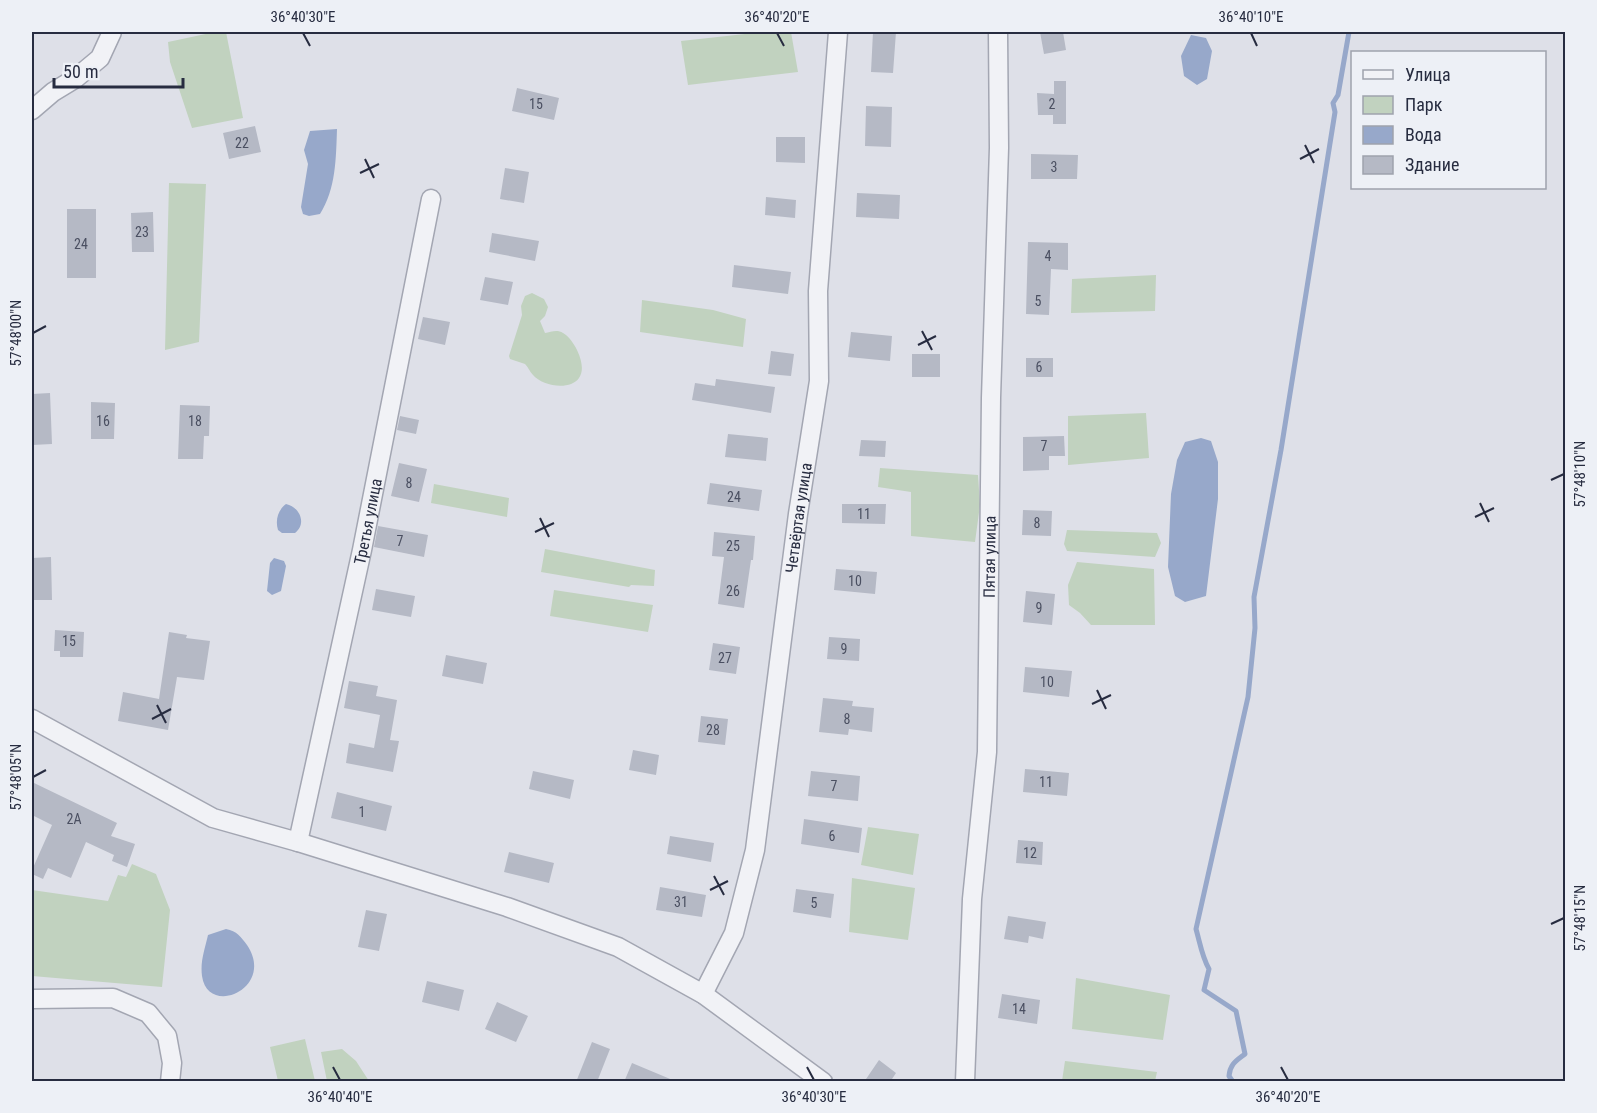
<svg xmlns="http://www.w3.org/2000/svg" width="1597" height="1113" font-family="'Roboto Condensed',sans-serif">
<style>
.green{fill:#c1d2bf}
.water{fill:#97a8ca}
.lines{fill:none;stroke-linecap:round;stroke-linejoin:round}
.stream{stroke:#97a8ca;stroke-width:5}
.building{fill:#b5b9c5}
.minor-casing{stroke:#a3a6b2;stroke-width:21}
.minor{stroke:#f1f2f6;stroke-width:18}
.ticks{fill:none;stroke:#272c40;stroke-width:2}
.labels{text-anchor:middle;stroke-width:6;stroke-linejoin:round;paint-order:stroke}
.number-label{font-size:14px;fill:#4a4f61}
.street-label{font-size:16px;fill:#272c40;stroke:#edf0f6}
.neatline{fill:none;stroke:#272c40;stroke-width:2}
.ticks-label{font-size:15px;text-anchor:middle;fill:#272c40}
</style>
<rect width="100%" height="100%" fill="#dee0e8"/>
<path class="green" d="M 215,32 L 226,32 L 243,118 L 192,128 L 170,62 L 168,42 Z
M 763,32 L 791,32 L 798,72 L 688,85 L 681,41 Z
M 169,183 L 206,184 L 199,342 L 165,350 Z
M 1156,275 L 1155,311 L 1071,313 L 1072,279 Z
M 532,293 L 544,299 L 548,307 L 545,316 L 540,321 L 545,333 C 551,332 557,329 563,333 C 574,339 588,366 579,378 C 570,391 542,386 533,375 C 530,372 528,367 525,364 L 510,359 L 509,356 L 522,315 L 521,306 L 525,296 Z
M 642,300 L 713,310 L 746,319 L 743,347 L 640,332 Z
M 1146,413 L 1149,458 L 1068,465 L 1068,416 Z
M 880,468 L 978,475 L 980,505 L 975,542 L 911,536 L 911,492 L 878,487 Z
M 434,484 L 509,498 L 507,517 L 431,503 Z
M 1067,530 L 1157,533 L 1161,543 L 1155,557 L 1067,551 L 1064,544 Z
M 545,549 L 655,570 L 654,586 L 631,585 L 629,587 L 541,572 Z
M 1077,562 L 1154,569 L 1155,625 L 1091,625 L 1080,613 L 1069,605 L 1068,585 Z
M 554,590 L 653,605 L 648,632 L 550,616 Z
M 868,827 L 919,834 L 913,875 L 861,865 Z
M 132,864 L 156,874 L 170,910 L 162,987 L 32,976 L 32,890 L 108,901 L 118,875 L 126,877 Z
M 852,878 L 915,888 L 908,940 L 849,932 Z
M 1076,978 L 1170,995 L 1163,1040 L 1072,1029 Z
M 305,1039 L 315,1081 L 278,1081 L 270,1047 Z
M 342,1049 L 356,1061 L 369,1081 L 327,1081 L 321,1052 Z
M 1065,1061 L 1157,1072 L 1155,1081 L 1062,1081 Z"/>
<path class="water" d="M 1191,35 L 1206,38 L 1212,51 L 1207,79 L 1197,85 L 1184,76 L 1181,56 Z
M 337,129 C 336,158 336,189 320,214 L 309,216 L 303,214 L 301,207 L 308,164 L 304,150 L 310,131 Z
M 1201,438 L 1211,441 L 1218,462 L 1218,499 L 1206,596 L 1185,602 L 1175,596 L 1168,567 L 1171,494 L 1177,460 L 1185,442 Z
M 286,504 C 300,507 307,524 295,533 L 282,533 L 278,530 C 275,520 278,510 286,504 Z
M 274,558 L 284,561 L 286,566 L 281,591 L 272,595 L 267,591 L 270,563 Z
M 226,929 C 237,931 241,937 247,945 C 276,988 208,1018 202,976 C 200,961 205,949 208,935 Z"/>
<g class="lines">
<path class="stream" d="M 1233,1082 L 1229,1076 C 1230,1064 1236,1061 1245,1054 L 1236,1011 L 1204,990 L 1209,969 C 1202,957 1200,943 1196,929 L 1248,697 L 1255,628 L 1254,597 L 1281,450 L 1335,112 L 1333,103 L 1338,95 L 1349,32"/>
</g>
<path class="building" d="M 873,32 L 896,32 L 893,73 L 871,72 Z
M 1040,32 L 1063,32 L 1066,50 L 1044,54 Z
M 1054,81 L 1066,81 L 1066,124 L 1053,124 L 1053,115 L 1038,115 L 1037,93 L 1054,94 Z
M 517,88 L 559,98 L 554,120 L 512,111 Z
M 866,106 L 892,107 L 891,147 L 865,146 Z
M 255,126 L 261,152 L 229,159 L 223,133 Z
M 776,137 L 805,137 L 805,163 L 776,162 Z
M 1031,154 L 1078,155 L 1077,179 L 1031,179 Z
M 505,168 L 529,172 L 524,203 L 500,199 Z
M 857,193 L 900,195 L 899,219 L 856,217 Z
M 766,197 L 796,200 L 795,218 L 765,215 Z
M 67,209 L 96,209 L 96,278 L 67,278 Z
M 153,212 L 154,252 L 132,252 L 131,213 Z
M 492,233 L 539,241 L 535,261 L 489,252 Z
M 1028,242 L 1068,243 L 1068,270 L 1051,269 L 1049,315 L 1026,314 Z
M 734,265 L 791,272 L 788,294 L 732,287 Z
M 485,277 L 513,282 L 508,305 L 480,300 Z
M 423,317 L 450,322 L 445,345 L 418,339 Z
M 851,332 L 892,336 L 890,361 L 848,357 Z
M 771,351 L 794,354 L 791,376 L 768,374 Z
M 912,354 L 940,354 L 940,377 L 912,377 Z
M 1026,358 L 1053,358 L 1053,377 L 1026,377 Z
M 716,379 L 775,387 L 771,413 L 692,400 L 695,383 L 715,386 Z
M 50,393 L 52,444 L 32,445 L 32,394 Z
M 91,402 L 115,403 L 114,439 L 91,439 Z
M 180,405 L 210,406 L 209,436 L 204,436 L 203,459 L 178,459 Z
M 400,416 L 419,420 L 416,434 L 397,430 Z
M 728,434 L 768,438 L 766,461 L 725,457 Z
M 1064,436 L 1065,456 L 1049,456 L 1049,470 L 1023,471 L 1023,437 Z
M 861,440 L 886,441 L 885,457 L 859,456 Z
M 399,463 L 427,469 L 419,502 L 391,496 Z
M 710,483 L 762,490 L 759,511 L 707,504 Z
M 842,504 L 886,504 L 885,524 L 842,523 Z
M 1023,510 L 1052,511 L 1051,536 L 1022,535 Z
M 378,526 L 428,535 L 424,557 L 374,547 Z
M 714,532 L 755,536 L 753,560 L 751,560 L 744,608 L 718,604 L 724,557 L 712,556 Z
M 51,557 L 52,600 L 32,600 L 32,558 Z
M 836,569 L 877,572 L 875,594 L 834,590 Z
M 376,589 L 415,596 L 411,617 L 372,610 Z
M 1026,591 L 1055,594 L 1052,625 L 1023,622 Z
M 55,630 L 84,632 L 83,657 L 60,657 L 60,651 L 54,651 Z
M 169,632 L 187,635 L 186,638 L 210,641 L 204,680 L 177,677 L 168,730 L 118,721 L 123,692 L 159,699 Z
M 829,637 L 860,639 L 859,661 L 827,659 Z
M 713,643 L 740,647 L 736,674 L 709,670 Z
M 446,655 L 487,663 L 483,684 L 442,676 Z
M 1025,667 L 1072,671 L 1069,697 L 1023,692 Z
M 349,681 L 378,686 L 376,696 L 397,700 L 390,740 L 399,741 L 393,772 L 346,763 L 349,743 L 374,748 L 380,715 L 344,708 Z
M 823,698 L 853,701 L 852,706 L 874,708 L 872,732 L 849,729 L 848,735 L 819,732 Z
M 701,716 L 728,719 L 725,745 L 698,742 Z
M 633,750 L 659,755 L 656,775 L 629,770 Z
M 1025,769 L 1069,773 L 1067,796 L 1023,792 Z
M 533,771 L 574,780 L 570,799 L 529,789 Z
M 811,771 L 860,776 L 858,801 L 808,796 Z
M 32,782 L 117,823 L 111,836 L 135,844 L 127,867 L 112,861 L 114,855 L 86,842 L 71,878 L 48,868 L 43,879 L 32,874 L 32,870 L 52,825 L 32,815 Z
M 337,792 L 392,806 L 386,831 L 331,818 Z
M 804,819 L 862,828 L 859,853 L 801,844 Z
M 670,836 L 714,843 L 711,862 L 667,854 Z
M 1018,840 L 1043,842 L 1042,865 L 1016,863 Z
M 509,852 L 554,863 L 549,883 L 504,872 Z
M 660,887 L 706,895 L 702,917 L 656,910 Z
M 796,889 L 834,894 L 831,918 L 793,912 Z
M 366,910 L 387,914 L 379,951 L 358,947 Z
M 1008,916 L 1046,922 L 1043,939 L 1029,936 L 1028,943 L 1004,939 Z
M 427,981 L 464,990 L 459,1011 L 422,1002 Z
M 1002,994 L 1040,1000 L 1037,1024 L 998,1018 Z
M 497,1002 L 528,1016 L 516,1042 L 485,1029 Z
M 592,1042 L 610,1049 L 606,1059 L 597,1082 L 576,1082 Z
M 879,1060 L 896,1073 L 890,1082 L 864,1082 Z
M 632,1063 L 675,1081 L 675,1082 L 624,1082 Z"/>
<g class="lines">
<g class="minor-casing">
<g id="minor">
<path d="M 32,110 L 53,92 L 76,78 L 100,58 L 112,32"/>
<path d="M 32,719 L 213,818 L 298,842 L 507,907 L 618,947 L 703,994 L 823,1082"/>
<path id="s1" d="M 298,842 L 362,550 L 431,199"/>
<path id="s2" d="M 703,994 L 734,933 L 755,850 L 798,514 L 819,381 L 818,291 L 838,32"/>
<path d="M 32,999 L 113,998 L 148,1013 L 167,1036 L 172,1063 L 170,1082"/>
<path id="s3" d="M 965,1082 L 972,899 L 987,752 L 991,398 L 999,148 L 998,32"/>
</g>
</g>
<use href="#minor" class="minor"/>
</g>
<path class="ticks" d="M 303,33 L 310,46M 777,33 L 784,46M 1251,33 L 1257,46M 1305,145 L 1314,163M 365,159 L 374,178M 1300,159 L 1319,149M 360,173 L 379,164M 922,331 L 932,350M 33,333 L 46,326M 918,345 L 936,336M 1551,480 L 1564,474M 1480,503 L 1489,522M 1475,517 L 1494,508M 540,518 L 549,537M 535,532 L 554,523M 1097,690 L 1106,709M 1092,704 L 1111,695M 157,705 L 166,723M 152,719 L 171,709M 33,777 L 46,770M 714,876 L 724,895M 710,890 L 728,881M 1551,924 L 1564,918M 333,1067 L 340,1080M 807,1067 L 814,1080M 1281,1067 L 1288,1080"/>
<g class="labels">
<g class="number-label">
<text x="536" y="109">15</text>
<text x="1052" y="109">2</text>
<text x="242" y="148">22</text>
<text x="1054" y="172">3</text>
<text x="142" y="237">23</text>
<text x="81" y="249">24</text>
<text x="1048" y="261">4</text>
<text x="1038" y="306">5</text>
<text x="1039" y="372">6</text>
<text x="103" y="426">16</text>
<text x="195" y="426">18</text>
<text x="1044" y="451">7</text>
<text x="409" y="488">8</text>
<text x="734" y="502">24</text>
<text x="864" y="519">11</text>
<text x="1037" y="528">8</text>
<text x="400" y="546">7</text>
<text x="733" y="551">25</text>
<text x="855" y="586">10</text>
<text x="733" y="596">26</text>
<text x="1039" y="613">9</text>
<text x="69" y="646">15</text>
<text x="844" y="654">9</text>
<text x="725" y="663">27</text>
<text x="1047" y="687">10</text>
<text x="847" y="724">8</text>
<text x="713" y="735">28</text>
<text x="1046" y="787">11</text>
<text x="834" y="791">7</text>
<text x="362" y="817">1</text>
<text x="74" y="824">2А</text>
<text x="832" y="841">6</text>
<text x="1030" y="858">12</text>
<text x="681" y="907">31</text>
<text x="814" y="908">5</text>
<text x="1019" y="1014">14</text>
</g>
<g class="street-label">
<text dy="6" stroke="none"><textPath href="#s2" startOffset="489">Четвёртая улица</textPath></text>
<text dy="6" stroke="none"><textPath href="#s1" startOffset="328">Третья улица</textPath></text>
<text dy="6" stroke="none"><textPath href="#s3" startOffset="526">Пятая улица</textPath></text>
</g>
</g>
<rect width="1597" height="1113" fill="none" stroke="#edf0f6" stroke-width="66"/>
<rect x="1351" y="51" width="195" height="138" fill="#edf0f6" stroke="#9ea2ad" stroke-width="1.5"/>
<rect x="1363" y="70" width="30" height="9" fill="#f1f2f6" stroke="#9ea2ad" stroke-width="1.5"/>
<text x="1405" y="81" font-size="18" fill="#272c40">Улица</text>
<rect x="1363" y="96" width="30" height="18" fill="#c1d2bf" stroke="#9ea2ad" stroke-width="1.5"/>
<text x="1405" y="111" font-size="18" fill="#272c40">Парк</text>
<rect x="1363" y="126" width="30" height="18" fill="#97a8ca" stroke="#9ea2ad" stroke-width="1.5"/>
<text x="1405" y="141" font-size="18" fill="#272c40">Вода</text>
<rect x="1363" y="156" width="30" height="18" fill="#b5b9c5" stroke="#9ea2ad" stroke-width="1.5"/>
<text x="1405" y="171" font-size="18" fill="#272c40">Здание</text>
<path d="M54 78v9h129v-9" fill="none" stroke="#272c40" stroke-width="3"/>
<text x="63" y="78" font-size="18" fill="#272c40" stroke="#edf0f6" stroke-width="4.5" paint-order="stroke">50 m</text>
<rect x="33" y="33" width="1531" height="1047" class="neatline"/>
<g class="ticks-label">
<text x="303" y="22">36°40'30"E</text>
<text x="777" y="22">36°40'20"E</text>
<text x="1251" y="22">36°40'10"E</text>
<text transform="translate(16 333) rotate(-90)" y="5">57°48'00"N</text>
<text transform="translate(1580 474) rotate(-90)" y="5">57°48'10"N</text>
<text transform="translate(16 777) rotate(-90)" y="5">57°48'05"N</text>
<text transform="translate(1580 918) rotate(-90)" y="5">57°48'15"N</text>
<text x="340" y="1102">36°40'40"E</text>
<text x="814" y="1102">36°40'30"E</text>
<text x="1288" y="1102">36°40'20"E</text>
</g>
</svg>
